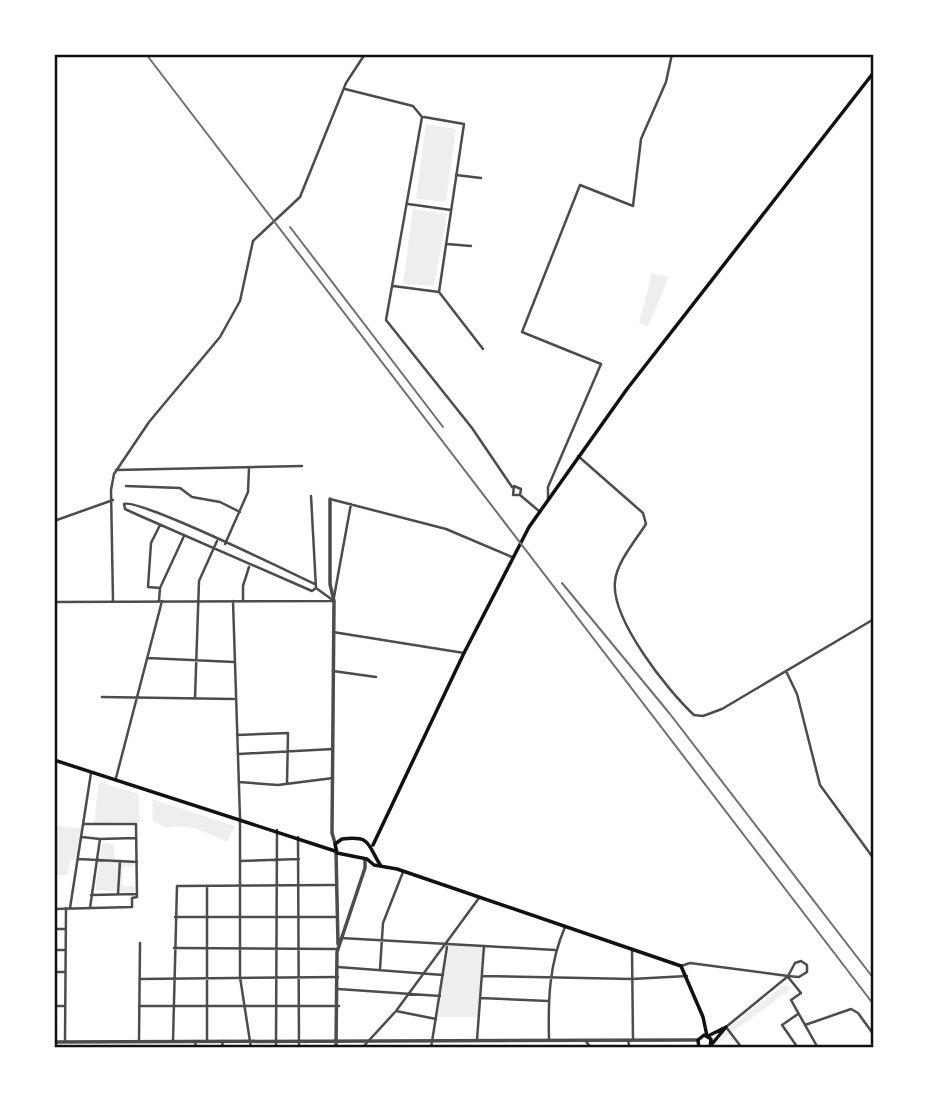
<svg xmlns="http://www.w3.org/2000/svg" width="928" height="1102" font-family="'DejaVu Sans',sans-serif">
<style>
.green{fill:#eee}
.lines{fill:none;stroke-linecap:round;stroke-linejoin:round}
.minor{stroke:#4c4c4c;stroke-width:2.5}
.tertiary{stroke:#4c4c4c;stroke-width:3.5}
.secondary{stroke:#111;stroke-width:3.5}
.rail{stroke:#707070;stroke-width:2}
.neatline{fill:none;stroke:#111;stroke-width:2.5}
</style>
<rect width="100%" height="100%" fill="#fff"/>
<path class="green" d="M 426,124 L 456,129 L 446,202 L 416,199 Z
M 413,209 L 447,214 L 434,286 L 403,284 Z
M 652,273 L 669,277 L 648,326 L 639,323 Z
M 99,782 L 139,794 L 139,822 L 94,823 Z
M 152,799 L 235,826 L 227,842 C 209,833 186,822 166,828 L 153,821 Z
M 54,826 L 82,828 L 77,860 L 71,859 L 67,875 L 54,875 Z
M 102,843 L 114,844 L 114,859 L 134,860 L 134,867 L 123,866 L 122,886 L 134,886 L 134,893 L 95,890 Z
M 449,945 L 483,947 L 478,1017 L 437,1017 Z
M 784,985 L 792,988 L 715,1045 L 725,1031 Z"/>
<g class="lines">
<path class="minor" d="M 345,89 L 413,106 L 422,117 L 386,320 L 472,428 L 512,487
M 424,117 L 464,124 L 439,292
M 456,175 L 481,178
M 408,204 L 451,210
M 447,244 L 471,246
M 393,286 L 439,292 L 483,349
M 578,456 L 643,513 L 646,524 C 636,540 616,563 615,582 C 611,619 667,690 694,715 L 703,716 L 722,709 L 874,619
M 116,470 L 302,466
M 126,486 L 180,488 L 192,497 L 220,502 L 240,512
M 520,495 L 521,489 L 514,486 L 513,495 L 520,495 L 539,511
M 311,496 L 316,588 L 312,591 L 138,515 L 125,509 L 124,504 C 139,498 289,572 315,584
M 548,498 L 548,487 L 601,364 L 522,332 L 580,185 L 633,206 L 641,139 L 666,82 L 672,54
M 330,499 L 446,529 L 512,557
M 54,521 L 113,500
M 225,544 L 248,492 L 249,468
M 160,588 L 148,587 L 151,543 L 160,525
M 316,588 L 334,601
M 334,597 L 351,504
M 113,601 L 111,490 L 114,474 L 149,422 L 220,337 L 240,301 L 253,241 L 300,197 L 346,83 L 365,54
M 159,601 L 160,588 L 184,536
M 233,601 L 240,818 L 240,977 L 251,1048
M 243,601 L 243,586 L 249,567
M 54,602 L 334,601
M 333,632 L 464,653
M 148,658 L 234,662
M 333,671 L 376,677
M 786,671 L 797,694 L 820,785 L 874,859
M 102,697 L 234,699
M 195,698 L 199,581 L 217,541
M 237,735 L 288,733 L 287,784
M 239,754 L 333,749
M 116,778 L 162,601
M 239,782 L 278,785 L 333,778
M 82,837 L 100,839
M 298,837 L 299,1048
M 78,859 L 137,862
M 240,861 L 299,859
M 207,886 L 207,1041
M 118,894 L 120,861
M 91,895 L 137,894
M 70,908 L 91,773
M 90,908 L 100,839 L 135,838
M 54,909 L 132,907 L 132,898 L 137,897 L 136,824 L 84,824
M 175,917 L 335,917
M 54,929 L 64,929
M 341,938 L 555,950
M 174,948 L 338,949
M 632,949 L 633,1040
M 54,950 L 64,950
M 681,966 L 690,963 L 788,976 L 799,977 L 807,972 L 807,965 L 801,961 L 795,963 L 788,976
M 338,967 L 443,975
M 380,969 L 383,923 L 403,872
M 54,972 L 65,972
M 482,976 L 632,979 L 687,976
M 788,977 L 801,993 L 791,1000 L 818,1048
M 140,979 L 338,977
M 338,989 L 440,996
M 480,998 L 548,1001
M 54,1006 L 65,1006
M 139,1006 L 339,1006
M 396,1011 L 436,1019
M 805,1025 L 851,1009 L 858,1013 L 874,1035
M 477,1040 L 484,946
M 549,1040 C 548,1000 549,964 565,927
M 585,1040 L 591,1048
M 65,1041 L 66,908
M 139,1041 L 140,943
M 173,1041 L 177,886 L 334,885
M 195,1041 L 196,1048
M 222,1041 L 223,1048
M 276,1048 L 277,830
M 362,1048 L 396,1011 L 479,898
M 431,1048 L 447,947
M 626,1048 L 629,1045 L 628,1040
M 742,1048 L 726,1027 L 787,977
M 798,1048 L 782,1025 L 798,1014"/>
<path class="tertiary" d="M 330,499 L 330,584 L 334,601 L 332,833 L 335,843
M 336,852 L 338,944
M 54,1042 L 698,1040
M 336,1048 L 337,952 L 365,868 L 365,859"/>
<path class="secondary" d="M 54,760 L 335,851
M 373,845 L 464,653 L 529,527 L 627,389 L 874,72
M 381,866 C 367,846 373,835 342,839 L 335,844 L 337,853 L 367,859 L 374,865 L 397,869 L 681,966 L 703,1017 L 707,1036
M 708,1036 L 724,1028
M 712,1044 L 726,1027
M 699,1048 L 698,1040 L 704,1035 L 711,1039 L 710,1048"/>
<path class="rail" d="M 146,54 L 874,1005
M 290,227 L 443,427
M 562,583 L 670,714 L 874,979"/>
</g>
<rect width="928" height="1102" fill="none" stroke="#ffffff" stroke-width="112"/>
<rect x="56" y="56" width="816" height="990" class="neatline"/>
</svg>
